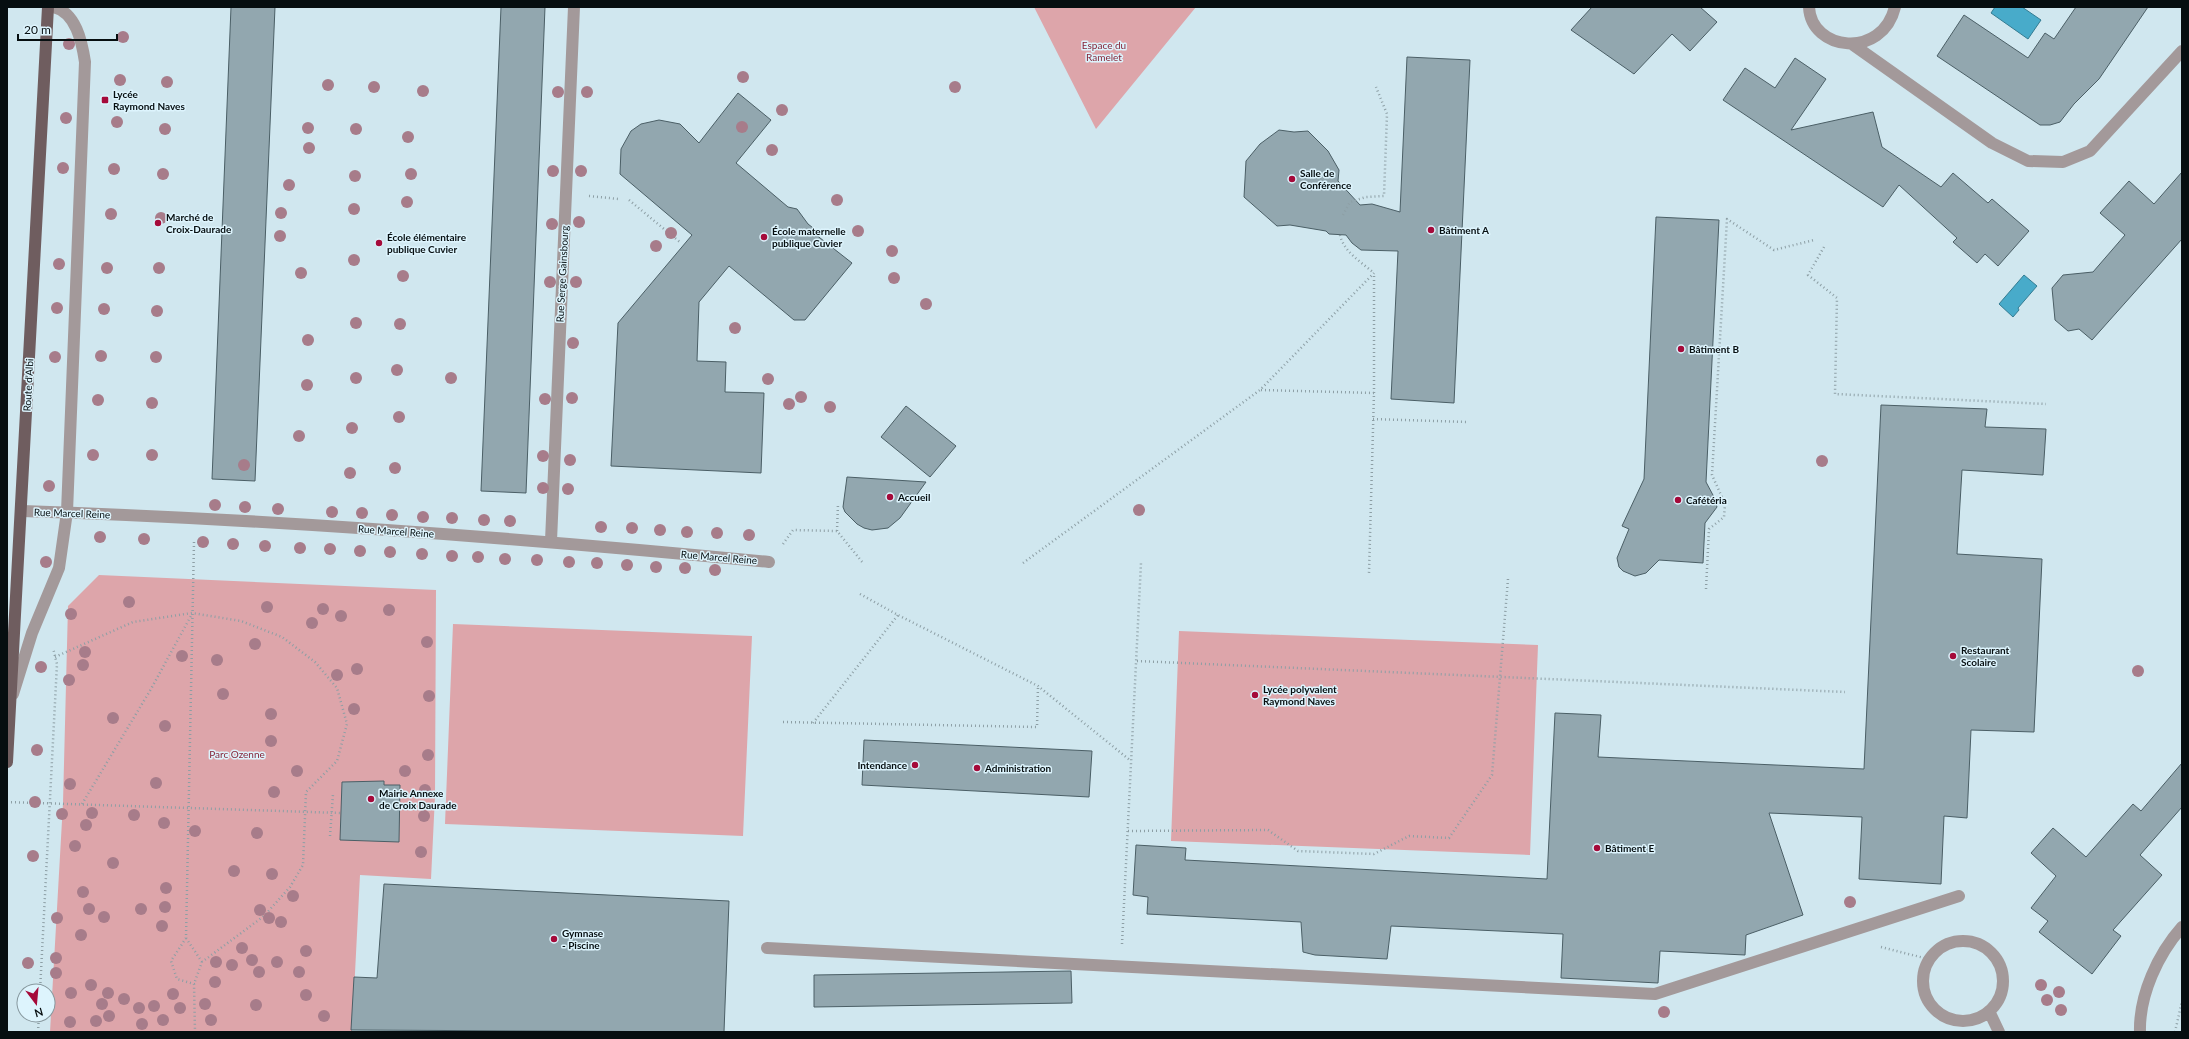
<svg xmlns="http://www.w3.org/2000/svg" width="2189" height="1039" font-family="Lato,sans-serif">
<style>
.green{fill:#dda5aa}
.water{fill:#48abca;stroke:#347c92}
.building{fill:#92a7af;stroke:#4b5f66}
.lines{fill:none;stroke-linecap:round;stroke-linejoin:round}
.path{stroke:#8d9fa5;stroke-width:2.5;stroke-dasharray:1 3;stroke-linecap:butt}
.lane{stroke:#a3999a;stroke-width:12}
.street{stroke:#a3999a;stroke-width:12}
.primary{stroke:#6f5d5f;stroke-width:12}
.tree{fill:#a77c8a}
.poi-dot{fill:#a50a3a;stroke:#ddf4fd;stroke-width:1.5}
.labels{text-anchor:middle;stroke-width:3;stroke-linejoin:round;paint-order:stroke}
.park-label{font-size:10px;fill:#862538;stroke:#ddf4fd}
.poi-label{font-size:10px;font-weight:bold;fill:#060e10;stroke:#ddf4fd;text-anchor:start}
.street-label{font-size:10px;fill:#060e10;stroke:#ddf4fd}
</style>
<rect width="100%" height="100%" fill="#d0e7ef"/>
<path class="green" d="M 1034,7 L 1196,7 L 1096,129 Z
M 99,575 L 436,590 L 435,796 L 431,879 L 360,875 L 352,1032 L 50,1032 L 63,803 L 68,606 Z
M 453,624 L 752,636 L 743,836 L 445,824 Z
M 1179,631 L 1538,645 L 1530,855 L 1171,841 Z"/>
<path class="water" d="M 1995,7 L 2022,7 L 2041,20 L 2028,39 L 1991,13 Z
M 2024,275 L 2037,286 L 2018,308 L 2019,310 L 2013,317 L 1999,304 Z"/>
<path class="building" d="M 231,7 L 275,7 L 255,481 L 212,479 Z
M 501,7 L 545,7 L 526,493 L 481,491 Z
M 1592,7 L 1700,7 L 1717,22 L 1690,51 L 1672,34 L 1634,74 L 1571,30 Z
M 2076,7 L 2148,7 L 2099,79 L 2074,104 L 2060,122 L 2050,125 L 2040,125 L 1937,56 L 1964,15 L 2028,58 L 2045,33 L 2054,39 Z
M 1407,57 L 1470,60 L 1454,403 L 1391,399 L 1398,251 L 1361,250 L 1352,243 L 1346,235 L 1329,234 L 1326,231 L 1290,225 L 1277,226 L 1244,197 L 1246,161 L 1260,144 L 1279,130 L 1294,132 L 1308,131 L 1328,151 L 1339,170 L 1338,181 L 1360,205 L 1372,204 L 1400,212 Z
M 1795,58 L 1826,79 L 1791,130 L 1873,112 L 1882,147 L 1941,187 L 1953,173 L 1988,203 L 1992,199 L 2029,231 L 1998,266 L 1985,254 L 1977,263 L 1953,242 L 1957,238 L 1899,185 L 1883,207 L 1723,100 L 1745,68 L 1775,88 Z
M 738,93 L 771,120 L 736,163 L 788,207 L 797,209 L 808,224 L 817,231 L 815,234 L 852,263 L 805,320 L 794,320 L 729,266 L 699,302 L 697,361 L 726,362 L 725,392 L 764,393 L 761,473 L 611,466 L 618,323 L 692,235 L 620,174 L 621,149 L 631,131 L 641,124 L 659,120 L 680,124 L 699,143 Z
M 2182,172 L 2182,239 L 2092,340 L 2079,329 L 2068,331 L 2055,320 L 2052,288 L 2063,275 L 2093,272 L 2125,235 L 2100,213 L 2129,181 L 2154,204 Z
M 1656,217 L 1719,220 L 1706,482 L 1714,497 L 1717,507 L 1705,523 L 1703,563 L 1659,560 L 1646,573 L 1635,576 L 1623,571 L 1619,567 L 1617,558 L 1629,529 L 1622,526 L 1644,479 Z
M 1881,405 L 1987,409 L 1985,427 L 2046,429 L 2043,475 L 1962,470 L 1957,554 L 2042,559 L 2034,732 L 1971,730 L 1967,818 L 1944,816 L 1941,884 L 1859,879 L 1862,817 L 1769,813 L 1803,915 L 1746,935 L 1745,955 L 1660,951 L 1658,983 L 1561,978 L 1563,934 L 1391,926 L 1387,959 L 1315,955 L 1303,952 L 1301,922 L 1147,914 L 1148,897 L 1133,895 L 1136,845 L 1186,848 L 1185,860 L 1547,879 L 1555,713 L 1601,715 L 1598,757 L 1864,769 Z
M 906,406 L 956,446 L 930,477 L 881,437 Z
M 847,477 L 926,482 L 900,518 L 888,528 L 872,530 L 864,528 L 857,524 L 845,512 L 843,507 Z
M 864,740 L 1092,751 L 1089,797 L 862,785 Z
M 2182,763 L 2182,807 L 2140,855 L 2162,875 L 2113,930 L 2121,936 L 2092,974 L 2039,932 L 2048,921 L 2031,908 L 2056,876 L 2031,853 L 2053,828 L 2086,857 L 2133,804 L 2141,811 Z
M 384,781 L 384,785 L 400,785 L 399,842 L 340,840 L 342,782 Z
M 384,884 L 729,901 L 724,1032 L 351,1030 L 354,977 L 377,978 Z
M 1071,971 L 1072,1003 L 814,1007 L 814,975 Z"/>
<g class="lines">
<path class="path" d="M 589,196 L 619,199
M 629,200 L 681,243
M 1343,215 L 1350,202 L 1366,197 L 1384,196 L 1387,114 L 1376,87
M 1340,235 C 1344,252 1361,262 1374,273
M 1824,247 L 1808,275 L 1837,298 L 1835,394 L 2046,404
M 1261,390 L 1374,393 L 1369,573
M 1374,393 L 1374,273
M 1373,419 L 1467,422
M 837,531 L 838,504
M 194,542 L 186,938 L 171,961 L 177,979 L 194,984 L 195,1032
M 783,544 L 793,530 L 837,531 L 863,563
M 1023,563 L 1260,390 L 1374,273
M 1706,589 L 1709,529 L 1724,517 L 1725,504 L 1712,475 L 1727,219 L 1774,250 L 1814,240
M 860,594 L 898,615 L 1038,686 L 1131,761
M 55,657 L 133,622 L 192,613 L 241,621 L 282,637 L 315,662 L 337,688 L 347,724 L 337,761 L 306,792 L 303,865 L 290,887 L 264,916 L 202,962 L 194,984
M 1137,661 L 1845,692
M 783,722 L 1037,727 L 1038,686
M 813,723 L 898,615
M 7,802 L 341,813
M 82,804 L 151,689 L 192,614
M 1128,831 L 1268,830 L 1298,851 L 1374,854 L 1409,836 L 1449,838 L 1492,775 L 1508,579
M 330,836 L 333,794
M 186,938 L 202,962
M 1122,944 L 1141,563
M 1881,947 L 1928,959
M 40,991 L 57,664 L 53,648
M 38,1032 L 39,1015
M 2175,1032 L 2182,1001"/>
<path class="lane" d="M 13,694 L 32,633 L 59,568 L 67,512 L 85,62 C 82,42 76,12 53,7
M 767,948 L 1655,994 L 1959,896"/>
<path class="street" d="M 1809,7 C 1811,51 1882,60 1895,7
M 1852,44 L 1992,143 L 2028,161 L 2063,162 L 2090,151 L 2182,51
M 22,511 C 272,519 521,538 769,562
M 551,541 L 574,7
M1923 981a40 40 0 1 1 80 0a40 40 0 1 1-80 0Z
M 1989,1011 L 1999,1032
M 2140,1032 C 2139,995 2158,954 2182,927"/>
<path class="primary" d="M 7,762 L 48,7"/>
</g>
<g class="tree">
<circle cx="123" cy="37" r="6"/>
<circle cx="69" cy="44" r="6"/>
<circle cx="743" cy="77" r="6"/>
<circle cx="120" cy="80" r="6"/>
<circle cx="167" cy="82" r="6"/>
<circle cx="328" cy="85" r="6"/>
<circle cx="374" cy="87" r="6"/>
<circle cx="955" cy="87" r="6"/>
<circle cx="423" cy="91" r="6"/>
<circle cx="558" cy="92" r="6"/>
<circle cx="587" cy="92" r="6"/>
<circle cx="782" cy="110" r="6"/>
<circle cx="66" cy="118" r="6"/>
<circle cx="117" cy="122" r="6"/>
<circle cx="742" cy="127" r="6"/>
<circle cx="308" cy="128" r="6"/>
<circle cx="165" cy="129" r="6"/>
<circle cx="356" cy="129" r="6"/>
<circle cx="408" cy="137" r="6"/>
<circle cx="309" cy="148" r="6"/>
<circle cx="772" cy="150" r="6"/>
<circle cx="63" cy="168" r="6"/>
<circle cx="114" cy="169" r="6"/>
<circle cx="553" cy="171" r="6"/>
<circle cx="581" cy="171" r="6"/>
<circle cx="163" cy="174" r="6"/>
<circle cx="411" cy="174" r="6"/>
<circle cx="355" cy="176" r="6"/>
<circle cx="289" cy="185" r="6"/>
<circle cx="837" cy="200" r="6"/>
<circle cx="407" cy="202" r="6"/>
<circle cx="354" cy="209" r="6"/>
<circle cx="281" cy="213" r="6"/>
<circle cx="111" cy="214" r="6"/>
<circle cx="161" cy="218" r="6"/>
<circle cx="579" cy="222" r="6"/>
<circle cx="552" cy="224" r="6"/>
<circle cx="858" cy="231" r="6"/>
<circle cx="671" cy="233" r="6"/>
<circle cx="280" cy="236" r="6"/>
<circle cx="656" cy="246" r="6"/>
<circle cx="892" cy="251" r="6"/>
<circle cx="354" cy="260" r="6"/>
<circle cx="59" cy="264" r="6"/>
<circle cx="107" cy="268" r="6"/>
<circle cx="159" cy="268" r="6"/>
<circle cx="301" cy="273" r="6"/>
<circle cx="403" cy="276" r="6"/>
<circle cx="894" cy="278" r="6"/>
<circle cx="550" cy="282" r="6"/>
<circle cx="576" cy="282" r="6"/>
<circle cx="926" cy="304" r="6"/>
<circle cx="57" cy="308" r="6"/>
<circle cx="104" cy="309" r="6"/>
<circle cx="157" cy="311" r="6"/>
<circle cx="356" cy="323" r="6"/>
<circle cx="400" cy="324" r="6"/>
<circle cx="735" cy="328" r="6"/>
<circle cx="308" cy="340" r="6"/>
<circle cx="573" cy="343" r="6"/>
<circle cx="101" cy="356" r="6"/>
<circle cx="55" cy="357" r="6"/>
<circle cx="156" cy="357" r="6"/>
<circle cx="397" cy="370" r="6"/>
<circle cx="356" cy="378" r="6"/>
<circle cx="451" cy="378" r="6"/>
<circle cx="768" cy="379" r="6"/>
<circle cx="307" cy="385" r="6"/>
<circle cx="801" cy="397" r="6"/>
<circle cx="572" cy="398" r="6"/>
<circle cx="545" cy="399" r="6"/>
<circle cx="98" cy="400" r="6"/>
<circle cx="152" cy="403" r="6"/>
<circle cx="789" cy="404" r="6"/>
<circle cx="830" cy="407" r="6"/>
<circle cx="399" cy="417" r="6"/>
<circle cx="352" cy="428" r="6"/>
<circle cx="299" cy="436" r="6"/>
<circle cx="93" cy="455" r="6"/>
<circle cx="152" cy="455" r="6"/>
<circle cx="543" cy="456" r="6"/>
<circle cx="570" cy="460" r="6"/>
<circle cx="1822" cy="461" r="6"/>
<circle cx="244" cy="465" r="6"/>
<circle cx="395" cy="468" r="6"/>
<circle cx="350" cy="473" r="6"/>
<circle cx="49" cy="486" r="6"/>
<circle cx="543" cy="488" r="6"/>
<circle cx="568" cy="489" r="6"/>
<circle cx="215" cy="505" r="6"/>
<circle cx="245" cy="507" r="6"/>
<circle cx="278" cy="509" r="6"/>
<circle cx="1139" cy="510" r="6"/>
<circle cx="332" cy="512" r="6"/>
<circle cx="362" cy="513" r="6"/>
<circle cx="392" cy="515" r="6"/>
<circle cx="423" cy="517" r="6"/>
<circle cx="452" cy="518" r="6"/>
<circle cx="484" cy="520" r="6"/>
<circle cx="510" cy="521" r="6"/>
<circle cx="601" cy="527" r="6"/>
<circle cx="632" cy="528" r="6"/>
<circle cx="660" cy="530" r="6"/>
<circle cx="687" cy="532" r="6"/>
<circle cx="717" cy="533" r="6"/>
<circle cx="749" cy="535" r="6"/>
<circle cx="100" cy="537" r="6"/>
<circle cx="144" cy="539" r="6"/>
<circle cx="203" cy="542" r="6"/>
<circle cx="233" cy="544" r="6"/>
<circle cx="265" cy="546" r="6"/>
<circle cx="300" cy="548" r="6"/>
<circle cx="330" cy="549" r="6"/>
<circle cx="360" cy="551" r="6"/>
<circle cx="390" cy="552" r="6"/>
<circle cx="422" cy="554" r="6"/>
<circle cx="452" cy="556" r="6"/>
<circle cx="478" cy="557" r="6"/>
<circle cx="505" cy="559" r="6"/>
<circle cx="537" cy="560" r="6"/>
<circle cx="46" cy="562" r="6"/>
<circle cx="569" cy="562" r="6"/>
<circle cx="597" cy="563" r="6"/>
<circle cx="627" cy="565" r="6"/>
<circle cx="656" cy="567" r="6"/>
<circle cx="685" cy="568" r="6"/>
<circle cx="715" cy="570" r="6"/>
<circle cx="129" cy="602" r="6"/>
<circle cx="267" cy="607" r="6"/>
<circle cx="323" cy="609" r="6"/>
<circle cx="389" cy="610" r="6"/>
<circle cx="71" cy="614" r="6"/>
<circle cx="341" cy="616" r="6"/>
<circle cx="312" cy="623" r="6"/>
<circle cx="427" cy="642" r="6"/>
<circle cx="255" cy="644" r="6"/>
<circle cx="85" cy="652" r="6"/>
<circle cx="182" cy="656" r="6"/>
<circle cx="217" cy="660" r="6"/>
<circle cx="83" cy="665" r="6"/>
<circle cx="41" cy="667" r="6"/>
<circle cx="357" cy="669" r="6"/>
<circle cx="2138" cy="671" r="6"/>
<circle cx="337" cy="675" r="6"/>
<circle cx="69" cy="680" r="6"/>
<circle cx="223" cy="694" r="6"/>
<circle cx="429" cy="696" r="6"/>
<circle cx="354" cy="709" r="6"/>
<circle cx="271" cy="714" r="6"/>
<circle cx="113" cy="718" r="6"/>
<circle cx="165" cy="726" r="6"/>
<circle cx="271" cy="741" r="6"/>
<circle cx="37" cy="750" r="6"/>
<circle cx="428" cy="755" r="6"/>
<circle cx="297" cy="771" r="6"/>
<circle cx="405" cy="771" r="6"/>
<circle cx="156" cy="783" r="6"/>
<circle cx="70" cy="784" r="6"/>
<circle cx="425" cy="790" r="6"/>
<circle cx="274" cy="792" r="6"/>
<circle cx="35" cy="802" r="6"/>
<circle cx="92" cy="813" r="6"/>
<circle cx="62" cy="814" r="6"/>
<circle cx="134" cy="815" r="6"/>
<circle cx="424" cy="816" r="6"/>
<circle cx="164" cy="823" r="6"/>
<circle cx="86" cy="825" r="6"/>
<circle cx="195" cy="831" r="6"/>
<circle cx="257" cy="833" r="6"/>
<circle cx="75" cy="846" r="6"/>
<circle cx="421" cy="852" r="6"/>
<circle cx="33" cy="856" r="6"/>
<circle cx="113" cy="863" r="6"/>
<circle cx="234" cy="871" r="6"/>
<circle cx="272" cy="874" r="6"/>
<circle cx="166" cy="888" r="6"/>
<circle cx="83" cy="892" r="6"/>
<circle cx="293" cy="896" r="6"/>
<circle cx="1850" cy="902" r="6"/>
<circle cx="165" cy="907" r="6"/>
<circle cx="89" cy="909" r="6"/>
<circle cx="141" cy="909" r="6"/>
<circle cx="260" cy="910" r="6"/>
<circle cx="104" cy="917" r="6"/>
<circle cx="57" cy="918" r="6"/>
<circle cx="269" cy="918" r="6"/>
<circle cx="281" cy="922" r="6"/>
<circle cx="162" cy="926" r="6"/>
<circle cx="81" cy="935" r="6"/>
<circle cx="242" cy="948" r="6"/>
<circle cx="306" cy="951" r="6"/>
<circle cx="56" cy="958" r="6"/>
<circle cx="252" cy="960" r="6"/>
<circle cx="216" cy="962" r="6"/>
<circle cx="277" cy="962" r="6"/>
<circle cx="28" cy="963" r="6"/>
<circle cx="232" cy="965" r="6"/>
<circle cx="259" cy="972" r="6"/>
<circle cx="299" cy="972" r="6"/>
<circle cx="56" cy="973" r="6"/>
<circle cx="215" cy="982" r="6"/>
<circle cx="91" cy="985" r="6"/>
<circle cx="2041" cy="985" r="6"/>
<circle cx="2059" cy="992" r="6"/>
<circle cx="71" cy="993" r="6"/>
<circle cx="108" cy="993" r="6"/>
<circle cx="173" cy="994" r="6"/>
<circle cx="306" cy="995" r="6"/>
<circle cx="124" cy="999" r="6"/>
<circle cx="2047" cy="1000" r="6"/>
<circle cx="102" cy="1004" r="6"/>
<circle cx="205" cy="1004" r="6"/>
<circle cx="256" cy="1005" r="6"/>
<circle cx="154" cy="1006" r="6"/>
<circle cx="139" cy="1008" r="6"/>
<circle cx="180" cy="1008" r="6"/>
<circle cx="2061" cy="1010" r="6"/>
<circle cx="1664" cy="1012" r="6"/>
<circle cx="109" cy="1016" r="6"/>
<circle cx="324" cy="1016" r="6"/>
<circle cx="163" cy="1020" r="6"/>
<circle cx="211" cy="1020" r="6"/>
<circle cx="96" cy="1021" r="6"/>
<circle cx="70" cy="1022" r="6"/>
<circle cx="142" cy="1024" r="6"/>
</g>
<g class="poi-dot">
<rect x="101" y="96" width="8" height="8" rx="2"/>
<circle cx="1292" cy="179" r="4"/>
<circle cx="158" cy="223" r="4"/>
<circle cx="1431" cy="230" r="4"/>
<circle cx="764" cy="237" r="4"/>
<circle cx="379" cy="243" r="4"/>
<circle cx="1681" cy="349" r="4"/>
<circle cx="890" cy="497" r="4"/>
<circle cx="1678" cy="500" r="4"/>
<circle cx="1953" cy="656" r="4"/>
<circle cx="1255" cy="695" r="4"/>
<circle cx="915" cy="765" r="4"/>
<circle cx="977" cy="768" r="4"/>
<circle cx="371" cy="799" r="4"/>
<circle cx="1597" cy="848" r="4"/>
<circle cx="554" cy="939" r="4"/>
</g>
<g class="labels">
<g class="park-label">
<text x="1104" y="49">Espace du<tspan x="1104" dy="12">Ramelet</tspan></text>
<text x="237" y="758">Parc Ozenne</text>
</g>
<g class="poi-label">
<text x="113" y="98">Lycée<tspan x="113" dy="12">Raymond Naves</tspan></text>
<text x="1300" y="177">Salle de<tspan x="1300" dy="12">Conférence</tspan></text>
<text x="166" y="221">Marché de<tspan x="166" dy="12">Croix-Daurade</tspan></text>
<text x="1439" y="234">Bâtiment A</text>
<text x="772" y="235">École maternelle<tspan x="772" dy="12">publique Cuvier</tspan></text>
<text x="387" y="241">École élémentaire<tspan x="387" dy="12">publique Cuvier</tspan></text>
<text x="1689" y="353">Bâtiment B</text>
<text x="898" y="501">Accueil</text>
<text x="1686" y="504">Cafétéria</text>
<text x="1961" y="654">Restaurant<tspan x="1961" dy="12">Scolaire</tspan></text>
<text x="1263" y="693">Lycée polyvalent<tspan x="1263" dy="12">Raymond Naves</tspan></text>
<text x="907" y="769" text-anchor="end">Intendance</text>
<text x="985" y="772">Administration</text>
<text x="379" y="797">Mairie Annexe<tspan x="379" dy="12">de Croix Daurade</tspan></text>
<text x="1605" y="852">Bâtiment E</text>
<text x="562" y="937">Gymnase<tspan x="562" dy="12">- Piscine</tspan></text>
</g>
<g class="street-label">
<text transform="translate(562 274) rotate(-87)" y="4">Rue Serge Gainsbourg</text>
<text transform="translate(28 385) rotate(-87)" y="4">Route d'Albi</text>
<text transform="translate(72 513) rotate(2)" y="4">Rue Marcel Reine</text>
<text transform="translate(396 531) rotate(4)" y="4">Rue Marcel Reine</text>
<text transform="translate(719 557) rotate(5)" y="4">Rue Marcel Reine</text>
</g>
</g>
<rect width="2189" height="1039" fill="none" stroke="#060e10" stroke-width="16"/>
<g transform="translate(36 1003) rotate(164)"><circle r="19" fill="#ddf4fd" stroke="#87989e"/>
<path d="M0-3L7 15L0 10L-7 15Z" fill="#a50a3a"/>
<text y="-6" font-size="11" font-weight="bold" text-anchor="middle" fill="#060e10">N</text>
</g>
<path d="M18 34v6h99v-6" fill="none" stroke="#060e10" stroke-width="2"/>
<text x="24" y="34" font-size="12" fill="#060e10" stroke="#ddf4fd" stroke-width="3" paint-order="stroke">20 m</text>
</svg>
